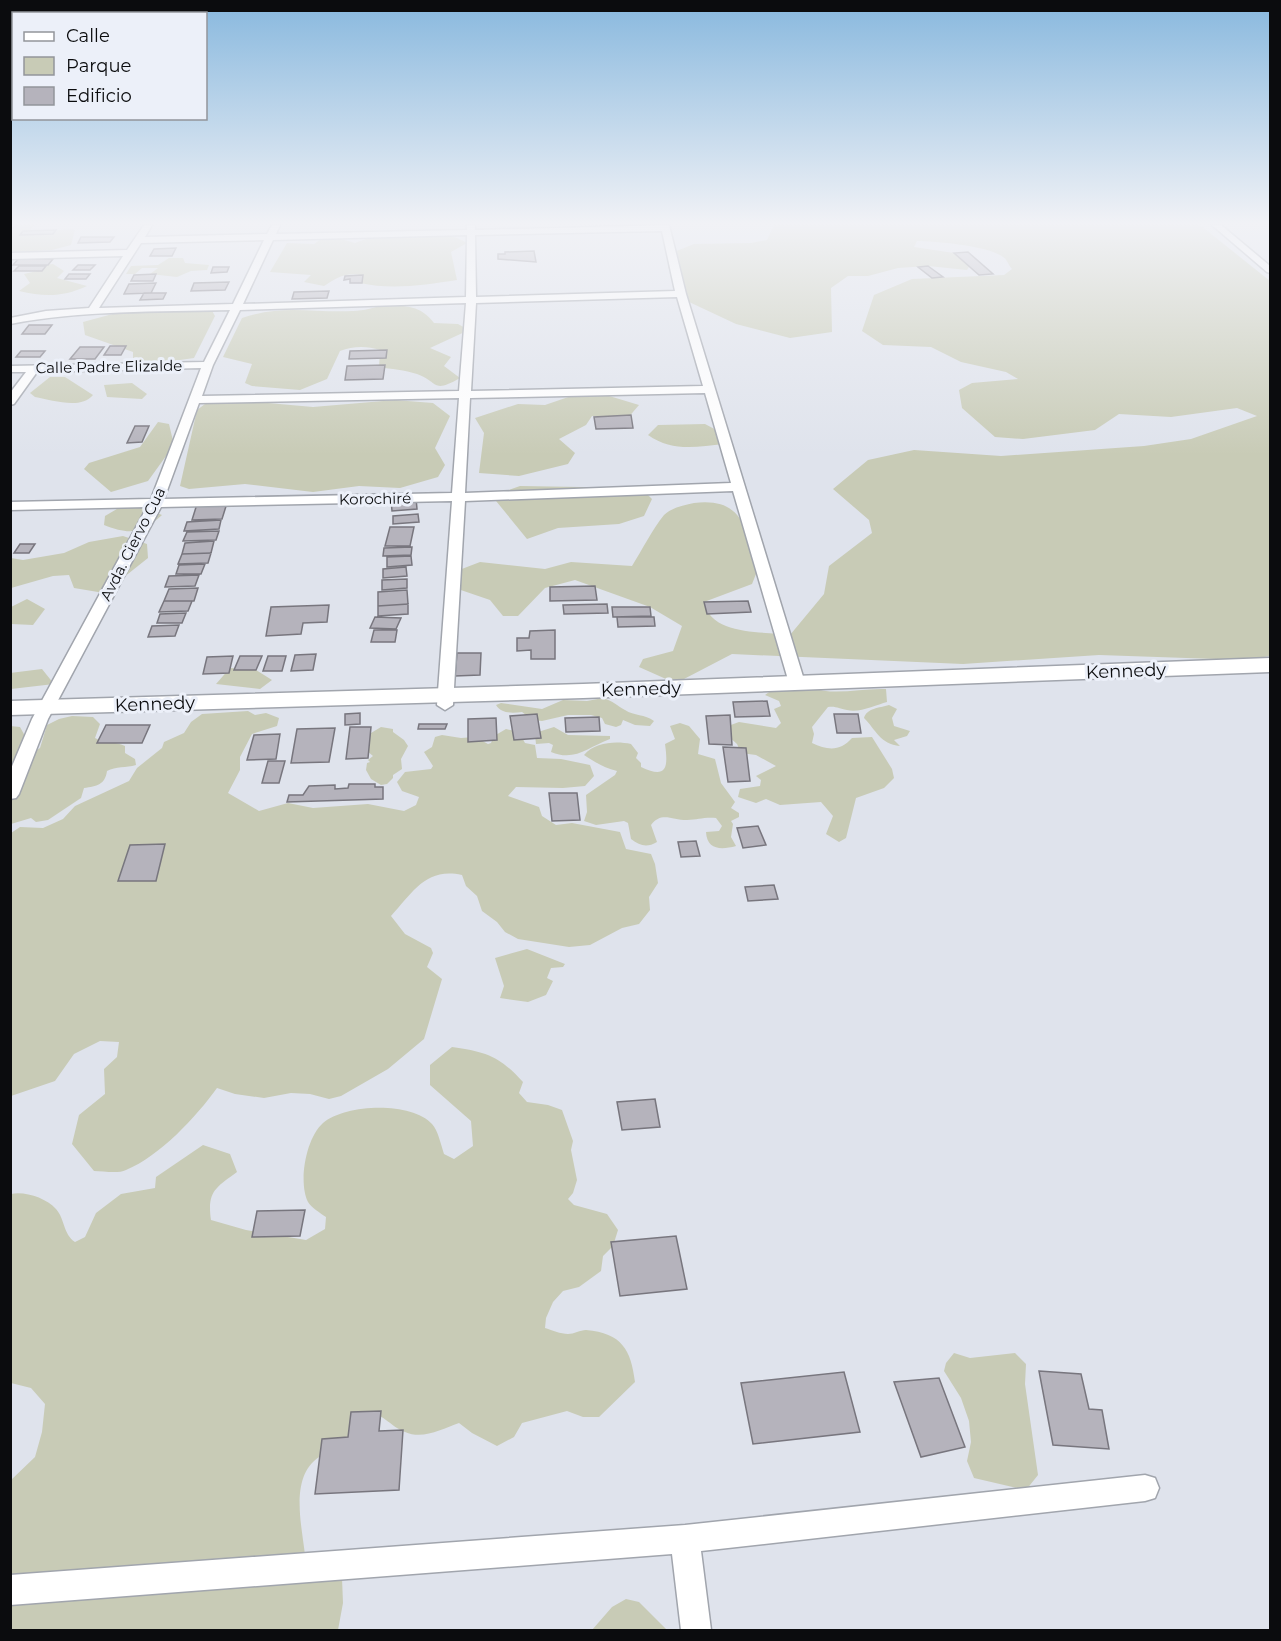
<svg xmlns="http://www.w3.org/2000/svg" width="1281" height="1641" font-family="Montserrat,sans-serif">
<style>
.green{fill:#c8cbb6}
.building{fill:#b5b3bc;stroke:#78767e;stroke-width:1.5}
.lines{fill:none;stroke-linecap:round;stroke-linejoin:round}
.street-casing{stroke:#a1a5ad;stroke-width:3}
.secondary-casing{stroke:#a1a5ad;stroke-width:3}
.street{fill:#fff;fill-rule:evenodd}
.secondary{fill:#fff;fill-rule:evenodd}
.labels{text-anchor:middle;stroke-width:6;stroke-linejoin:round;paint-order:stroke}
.far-street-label{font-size:15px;fill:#0b0c0e;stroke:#ecf0f9}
.street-label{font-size:18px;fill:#0b0c0e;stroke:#ecf0f9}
</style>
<rect width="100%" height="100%" fill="#dfe3ec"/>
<path class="green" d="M 11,225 L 34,225 L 27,234 C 44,234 60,228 75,230 L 71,245 L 52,250 L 15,252 L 11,251 Z
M 774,225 L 1200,225 L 1270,281 L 1270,656 L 1245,660 L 1099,655 L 963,664 L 732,654 L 684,679 L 666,679 L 639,667 L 643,659 L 673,651 L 682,626 L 650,607 L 575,580 L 545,588 L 518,616 L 503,616 L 490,600 L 452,587 L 454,572 L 480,562 L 545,569 L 571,562 L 632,566 C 642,550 652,530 664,515 C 671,508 684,505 694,503 C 744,497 746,530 758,569 L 752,584 L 704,602 C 711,636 762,631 790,635 L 824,594 L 829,566 L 872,533 L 869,520 L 833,489 L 868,460 L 914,450 L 1001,456 L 1144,446 L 1191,439 L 1257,416 L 1237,408 L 1171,417 L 1119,414 L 1095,430 L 1023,439 L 995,437 L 962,408 L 959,390 L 972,383 L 1018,379 L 1006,372 L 961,362 L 931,347 L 883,345 L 862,331 L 874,295 L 912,279 L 1004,275 L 1012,269 C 1009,266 1007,259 1003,257 C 990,246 935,241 917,241 L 914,247 L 954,253 L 971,264 L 967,270 L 928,266 L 898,268 L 868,276 L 848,276 L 831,288 L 832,332 L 790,338 L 736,324 L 687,301 L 668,267 L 669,254 L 694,244 L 751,243 L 767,240 Z
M 380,234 C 388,235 399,238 408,238 C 434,237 441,228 467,243 L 451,252 L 457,280 C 425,285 391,290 360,283 L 361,275 C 345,272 336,278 324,286 L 304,282 L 311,275 L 270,272 L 287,243 L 314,244 L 327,235 L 355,243 Z
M 169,258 L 183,258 L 185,263 L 209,265 L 207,270 L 191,271 L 177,277 L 150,274 L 158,268 L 142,268 L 135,274 L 126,274 L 131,266 L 158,265 Z
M 53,264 L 64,271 L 57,278 L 87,286 C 63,297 45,297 19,291 L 30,283 L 24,274 L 37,271 L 43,265 Z
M 385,305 C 407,306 420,305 434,323 L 458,324 L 469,330 L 430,348 L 451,357 L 444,366 L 460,378 C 432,394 439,382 417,374 C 405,370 391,369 379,367 L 380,350 C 367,346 353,346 340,351 L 327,379 L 300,390 L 252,386 L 245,383 L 252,364 L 223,357 L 242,318 C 282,304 313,313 353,311 C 364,311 375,307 385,305 Z
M 211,309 L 215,316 L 194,358 L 152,364 L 133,360 L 133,352 L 85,335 L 83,322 L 120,312 Z
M 50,377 L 65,377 L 93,395 C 81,410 52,400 35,397 L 30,393 Z
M 132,383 L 147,394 L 142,399 L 107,397 L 104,385 Z
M 583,392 L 596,392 L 639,405 L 627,419 L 592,416 L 586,425 L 559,439 L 575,453 L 568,464 L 519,476 L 479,473 L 484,433 L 475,418 L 518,404 L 545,405 Z
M 223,399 L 313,407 L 395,400 L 433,403 L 450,416 L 435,448 L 445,465 L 438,477 L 400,488 L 359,486 L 313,492 L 245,484 L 189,489 L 180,486 L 197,410 L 209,401 Z
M 158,422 L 169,424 L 174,445 L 148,481 L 111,492 L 84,469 L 89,463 L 140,447 Z
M 705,424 L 722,433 L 724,444 C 696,447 672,452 648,435 L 658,425 Z
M 520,486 L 641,488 L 652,499 L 644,516 L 619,524 L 558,528 L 527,539 L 492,496 Z
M 137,505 L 162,515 C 141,534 130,535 104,525 L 105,516 L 122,506 Z
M 123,536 L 147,544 L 148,558 L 104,593 L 74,588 L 69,575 L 53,576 L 11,588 L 11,558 L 23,560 L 64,553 L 89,542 Z
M 27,599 L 45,609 L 33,625 L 11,624 L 11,607 Z
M 230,668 L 256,670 L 272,680 L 260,689 L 216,684 Z
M 42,669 L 54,684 L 11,689 L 10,673 Z
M 812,688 C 835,696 861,688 886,689 L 887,702 C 876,705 860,713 847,710 C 839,709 837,706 828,707 L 812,727 L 814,734 L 812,743 C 827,750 840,752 852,738 L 872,737 L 892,769 L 894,778 L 884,788 L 856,798 L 846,838 L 839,842 L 826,834 L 833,816 L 821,802 L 780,805 L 766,799 L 756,803 L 738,797 L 740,789 L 760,786 L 761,780 L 756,776 L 776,766 L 756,755 L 741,753 L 737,744 L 727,735 L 728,726 L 739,722 L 776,728 L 781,723 L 774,709 L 781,706 L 779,701 L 765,695 L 772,690 C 786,692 798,688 812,688 Z
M 603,698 C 613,701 616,705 625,710 C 634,716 645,714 654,721 L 650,726 L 635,725 L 623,720 L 621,725 L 616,727 L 605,724 L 602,718 L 591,715 L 568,715 L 542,721 L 533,720 L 522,712 C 513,713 501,714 496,705 L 501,703 L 542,709 L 563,700 L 587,701 Z
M 889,705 L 897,709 L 892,718 L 894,726 L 910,731 L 907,736 L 894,740 L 900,746 C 880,744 876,730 864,718 C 867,708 879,708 889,705 Z
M 248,711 L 255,715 L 266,713 L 279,718 L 277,726 L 252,734 L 240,757 L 240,770 L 228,793 L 259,811 L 288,803 L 313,808 L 368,804 L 404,811 L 416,805 L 419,797 L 402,791 L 397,782 L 405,772 L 431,769 L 433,766 L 424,752 L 432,747 L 435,737 L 442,735 L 461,738 L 475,737 L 488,744 L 491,743 L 494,736 L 506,729 L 519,732 L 525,743 L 535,745 L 537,758 L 561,759 L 590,765 L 594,776 L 585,786 L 563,788 L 516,787 L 508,796 L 539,807 L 542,816 L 556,825 L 572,823 L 620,832 L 626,849 L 651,854 L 655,864 L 658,883 L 649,897 L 650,910 L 639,924 L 622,928 L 590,945 L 569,947 L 518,939 L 505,932 L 497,922 L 482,911 L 477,896 L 466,886 L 462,875 C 426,867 413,892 391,916 L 405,934 L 431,948 L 433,953 L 427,967 L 442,979 L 424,1039 L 388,1069 L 341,1096 L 329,1099 L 310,1094 L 291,1093 L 264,1098 L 235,1094 L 217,1088 C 196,1117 160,1156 126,1170 C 118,1174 103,1171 94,1171 L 72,1144 L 79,1115 L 105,1094 L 104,1069 L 117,1057 L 119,1042 L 100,1041 L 74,1054 L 55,1081 L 11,1096 L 11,833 L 20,827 L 43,828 L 63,819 L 75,806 L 129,781 L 137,768 L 162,748 L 164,742 L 184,733 L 191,722 L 202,714 Z
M 72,716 L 93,717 L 100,724 L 95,738 C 105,744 115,741 125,746 L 125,753 L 135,759 L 136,765 C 126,768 116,766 107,771 C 105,785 97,786 84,788 L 81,798 L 48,820 L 36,822 L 31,818 L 11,824 L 10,726 L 20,727 L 25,736 L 17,756 L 27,756 L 40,748 L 47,725 L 59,719 Z
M 680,723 L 689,726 L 700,739 L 698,754 L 715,759 L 721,783 L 735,802 L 731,808 L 739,813 L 739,817 L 731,821 L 733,824 L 731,837 L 736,846 C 721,850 707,850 706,832 L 719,831 L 722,826 L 716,818 C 703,817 698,820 687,820 C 672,820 661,811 651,825 L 657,842 C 647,848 640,846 631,839 L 628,823 L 624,821 L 596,825 L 584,821 L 587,812 L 586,795 L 615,775 L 617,771 C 604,768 595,762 584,755 C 595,742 616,741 631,744 L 638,753 L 636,758 L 641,763 L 641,767 C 668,780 668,766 665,744 L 675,739 L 670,726 Z
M 381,727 L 393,729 L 393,732 L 404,740 L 408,746 L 401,759 L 402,769 L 393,775 L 393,778 L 387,784 L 381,785 L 371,779 L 366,770 L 367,763 L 370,762 L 368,760 L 373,756 L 361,746 L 366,736 Z
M 554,727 L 568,735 L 610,736 L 610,739 C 588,747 575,762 551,752 L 553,745 L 549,743 L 536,744 L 535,735 L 538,732 Z
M 527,949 L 565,964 L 563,967 L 551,968 L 547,978 L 553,981 L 546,995 L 528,1002 L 500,998 L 504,986 L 495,958 Z
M 452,1047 C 487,1052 499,1056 523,1082 L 519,1093 L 527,1102 L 548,1105 L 562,1110 L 573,1141 L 571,1150 L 577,1180 L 573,1193 L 568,1199 L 574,1205 L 607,1214 L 618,1230 L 613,1246 L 603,1256 L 601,1271 L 579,1287 L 563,1291 L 553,1302 L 546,1318 L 545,1328 C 551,1330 561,1334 568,1334 C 574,1334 580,1330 586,1330 C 622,1333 631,1350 635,1382 L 599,1417 L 583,1417 L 567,1411 L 522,1423 L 514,1437 L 497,1446 L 472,1433 L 459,1423 C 442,1429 423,1440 405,1432 C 390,1426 386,1416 368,1411 L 350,1445 C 341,1449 327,1451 319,1457 C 289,1477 302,1526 305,1555 L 342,1578 L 343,1603 L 338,1630 L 11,1630 L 11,1480 L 35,1457 L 42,1432 L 45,1404 L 31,1388 L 11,1383 L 11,1194 C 25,1191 46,1198 56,1209 C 65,1219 63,1234 75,1242 L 85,1237 L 96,1213 L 121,1194 L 155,1188 L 156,1177 L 203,1145 L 230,1154 L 237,1172 C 215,1188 207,1192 211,1220 L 246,1230 L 306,1240 L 325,1229 L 326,1217 C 320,1213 311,1207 308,1202 C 298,1182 306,1138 323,1123 C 345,1104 411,1101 432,1124 C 438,1130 441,1145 444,1154 L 454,1159 L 473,1146 L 471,1121 L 430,1085 L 430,1065 Z
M 954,1353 L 970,1358 L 1015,1353 L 1026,1364 L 1025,1384 L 1038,1475 L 1026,1490 L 974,1478 L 967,1461 L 971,1442 L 969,1421 L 961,1398 L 944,1371 L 946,1363 Z
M 626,1599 L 639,1602 L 667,1630 L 592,1630 L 612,1607 Z"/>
<path class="building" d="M 56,230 L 53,234 L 20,235 L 23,231 Z
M 81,237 L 114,237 L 110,242 L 78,243 Z
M 176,248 L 172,256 L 150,256 L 154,249 Z
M 534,251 L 536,262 L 498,259 L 498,254 L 505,254 L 505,252 Z
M 968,252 L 993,274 L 979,275 L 954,253 Z
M 19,258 L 28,258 L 27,259 L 53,259 L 48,265 L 13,265 Z
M 78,265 L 95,265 L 90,270 L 73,270 Z
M 19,266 L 46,266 L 42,271 L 14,271 Z
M 928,266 L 943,277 L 932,278 L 918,267 Z
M 213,267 L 229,267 L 227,272 L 211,273 Z
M 69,274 L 90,274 L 86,279 L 65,279 Z
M 156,274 L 153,281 L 131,281 L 134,275 Z
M 363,275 L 362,283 L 350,283 L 350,279 L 344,280 L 345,276 Z
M 229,282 L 225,290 L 191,291 L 194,283 Z
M 156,283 L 151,293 L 124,294 L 129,284 Z
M 329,291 L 327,298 L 292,299 L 294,292 Z
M 144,293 L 166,293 L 163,299 L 140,300 Z
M 29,325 L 52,325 L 45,334 L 22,334 Z
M 110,346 L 126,346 L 121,355 L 104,355 Z
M 80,347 L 104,347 L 95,359 L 70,359 Z
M 387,350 L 386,358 L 349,359 L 350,351 Z
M 21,351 L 45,351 L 40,357 L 16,357 Z
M 385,365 L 383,379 L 345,380 L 347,366 Z
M 631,415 L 633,428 L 596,429 L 594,417 Z
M 135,426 L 149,426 L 142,442 L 127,443 Z
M 416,498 L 417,509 L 392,511 L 391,500 Z
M 227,503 L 222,519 L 192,520 L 197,504 Z
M 418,514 L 419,522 L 393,524 L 393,516 Z
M 221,520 L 219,529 L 184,531 L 187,522 Z
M 390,527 L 414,527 L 410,546 L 385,546 Z
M 219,531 L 216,540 L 183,541 L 187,532 Z
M 214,541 L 211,553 L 182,554 L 185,543 Z
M 20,544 L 35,544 L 29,553 L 14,553 Z
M 412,547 L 411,555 L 383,556 L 384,548 Z
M 211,553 L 208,563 L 178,564 L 182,554 Z
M 411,556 L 412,565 L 387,567 L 387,557 Z
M 205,564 L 201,574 L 176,574 L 179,565 Z
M 406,567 L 407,576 L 383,578 L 383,569 Z
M 199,575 L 195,586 L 165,587 L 169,576 Z
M 407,579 L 407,588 L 382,590 L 382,580 Z
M 595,586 L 597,600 L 550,601 L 550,587 Z
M 198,588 L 194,601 L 164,601 L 169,589 Z
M 407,590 L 408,604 L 378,606 L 378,592 Z
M 164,601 L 192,601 L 188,611 L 159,612 Z
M 748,601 L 751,612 L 707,614 L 704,602 Z
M 408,604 L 408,614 L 378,616 L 378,606 Z
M 607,604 L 608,613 L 564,614 L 563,605 Z
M 329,605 L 327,622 L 303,623 L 301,634 L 266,636 L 271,607 Z
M 612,607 L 650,607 L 651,616 L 613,617 Z
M 186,613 L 182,623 L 157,623 L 160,614 Z
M 375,617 L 401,618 L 396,629 L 370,628 Z
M 617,617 L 654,617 L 655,626 L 618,627 Z
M 179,625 L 175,636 L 148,637 L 152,626 Z
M 374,630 L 397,630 L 395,642 L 371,642 Z
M 555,630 L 555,659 L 531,659 L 531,650 L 517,651 L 517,638 L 529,638 L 530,631 Z
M 457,653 L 481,653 L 480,675 L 455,676 Z
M 316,654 L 313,670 L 291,671 L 295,655 Z
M 233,656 L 229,673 L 203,674 L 207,657 Z
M 240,656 L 262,656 L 256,670 L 234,670 Z
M 268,656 L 286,656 L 282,671 L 263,671 Z
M 767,701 L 770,716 L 735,717 L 733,702 Z
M 360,713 L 360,724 L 345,725 L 345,714 Z
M 537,714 L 541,738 L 514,740 L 510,716 Z
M 834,714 L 858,714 L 861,733 L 837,733 Z
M 730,715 L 732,745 L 709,744 L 706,716 Z
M 599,717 L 600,731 L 566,732 L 565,718 Z
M 496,718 L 497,740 L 468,742 L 468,719 Z
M 419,724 L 447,724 L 445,729 L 418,729 Z
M 106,725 L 150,725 L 142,743 L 97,743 Z
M 350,727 L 371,727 L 368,758 L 346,759 Z
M 335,728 L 329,762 L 291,763 L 297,729 Z
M 280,734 L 276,759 L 247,760 L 254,735 Z
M 723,747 L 746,748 L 750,781 L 728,782 Z
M 268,761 L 285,761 L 279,783 L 262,783 Z
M 349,784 L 375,784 L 375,787 L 383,787 L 383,799 L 287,802 L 289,795 L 303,795 L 309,786 L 335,785 L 335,789 L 348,788 Z
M 549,793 L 577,793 L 580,820 L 552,821 Z
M 758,826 L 766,845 L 743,848 L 737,828 Z
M 696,841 L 700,856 L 681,857 L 678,842 Z
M 165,844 L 156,881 L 118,881 L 130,845 Z
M 774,885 L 778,899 L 748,901 L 745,887 Z
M 655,1099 L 660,1127 L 622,1130 L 617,1102 Z
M 305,1210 L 300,1236 L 252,1237 L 257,1211 Z
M 676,1236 L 687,1289 L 620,1296 L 611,1242 Z
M 1039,1371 L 1081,1374 L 1089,1409 L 1102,1410 L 1109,1449 L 1053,1445 Z
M 844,1372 L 860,1432 L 753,1444 L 741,1383 Z
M 939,1378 L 965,1447 L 921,1457 L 894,1382 Z
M 381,1411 L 379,1431 L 403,1430 L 399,1490 L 315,1494 L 322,1439 L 348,1437 L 351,1412 Z"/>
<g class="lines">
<g class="street-casing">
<path id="street" d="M 10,225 L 15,225 L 10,229 Z
M 144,225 L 152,225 L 145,237 L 267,234 L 272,225 L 280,225 L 276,234 L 467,230 L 467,225 L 475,225 L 475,230 L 669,225 L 686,294 L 805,683 L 803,686 L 791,686 L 789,683 L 733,491 L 465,501 L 453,705 L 445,710 L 437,705 L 452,501 L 161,507 L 48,719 L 19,794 L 16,798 L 10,799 L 10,771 L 32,719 L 147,507 L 10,510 L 10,502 L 151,499 L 201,368 L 37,372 L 14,404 L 10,405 L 10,393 L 26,372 L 10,372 L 10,366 L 204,362 L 230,310 C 157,312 82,310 10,324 L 10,318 L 46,311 L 89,308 L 123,256 L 10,259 L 10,253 L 127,250 ZM 662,231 L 675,291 L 476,297 L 475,235 ZM 467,235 L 466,297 L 243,304 L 273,240 ZM 264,240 L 233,304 L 99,308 L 141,243 ZM 677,297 L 703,386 L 471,391 L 476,303 ZM 466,303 L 459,391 L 202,396 L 213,365 L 240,310 ZM 705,393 L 731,483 L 465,493 L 470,398 ZM 459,398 L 452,493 L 164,499 L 199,403 Z
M 1212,225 L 1221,225 L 1270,266 L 1270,273 L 1267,272 Z
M 1145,1475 L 1155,1478 L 1159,1488 L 1155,1498 L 1145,1501 L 701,1551 L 711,1630 L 681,1630 L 672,1554 L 10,1605 L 10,1575 L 685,1525 Z"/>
</g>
<g class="secondary-casing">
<path id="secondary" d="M 1270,658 L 1270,672 L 583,698 L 10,715 L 10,701 L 583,684 Z"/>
</g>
<use href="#street" class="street"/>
<use href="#secondary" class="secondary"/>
</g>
<linearGradient id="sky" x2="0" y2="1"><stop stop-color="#88b8de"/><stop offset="0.49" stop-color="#f1f2f6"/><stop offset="1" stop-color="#f1f2f6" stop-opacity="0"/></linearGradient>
<rect width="1281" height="455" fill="url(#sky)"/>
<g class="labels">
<g class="far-street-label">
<text transform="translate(109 367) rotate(-1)" y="5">Calle Padre Elizalde</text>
<text transform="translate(375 499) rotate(-1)" y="5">Korochiré</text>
<text transform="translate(133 544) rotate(-63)" y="5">Avda. Ciervo Cua</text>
</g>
<g class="street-label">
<text transform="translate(1126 671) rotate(-2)" y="6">Kennedy</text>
<text transform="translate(641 689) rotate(-2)" y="6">Kennedy</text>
<text transform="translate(155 704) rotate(-2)" y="6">Kennedy</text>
</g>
</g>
<rect width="1281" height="1641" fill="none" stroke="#0b0c0e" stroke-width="24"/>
<rect x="12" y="12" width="195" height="108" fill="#ecf0f9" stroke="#92959b" stroke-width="1.5"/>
<rect x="24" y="32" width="30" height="9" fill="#ffffff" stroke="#92959b" stroke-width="1.5"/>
<text x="66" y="42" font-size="18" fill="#0b0c0e">Calle</text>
<rect x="24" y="57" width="30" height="18" fill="#c8cbb6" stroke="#92959b" stroke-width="1.5"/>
<text x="66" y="72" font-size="18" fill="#0b0c0e">Parque</text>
<rect x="24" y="87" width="30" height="18" fill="#b5b3bc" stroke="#92959b" stroke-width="1.5"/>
<text x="66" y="102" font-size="18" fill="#0b0c0e">Edificio</text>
</svg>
